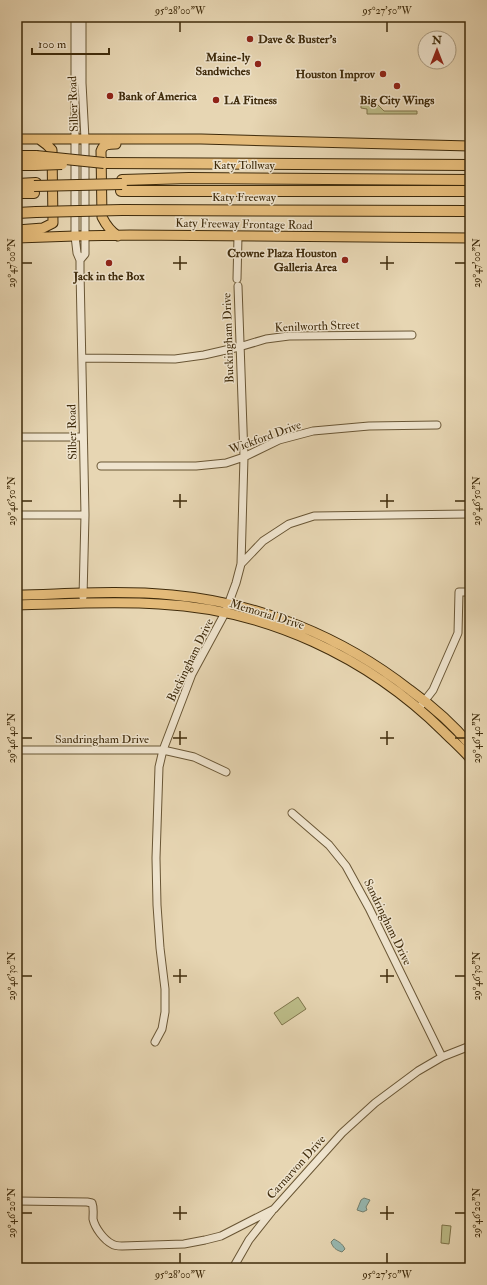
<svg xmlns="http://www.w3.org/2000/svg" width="487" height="1285" font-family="'IM FELL Double Pica',serif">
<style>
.green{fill:#bcbc88;stroke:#7e744a}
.water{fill:#97b8b1;stroke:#74806f}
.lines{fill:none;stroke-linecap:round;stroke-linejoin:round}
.minor-casing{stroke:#695635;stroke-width:9}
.major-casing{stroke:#3f2b0b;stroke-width:11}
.highway-casing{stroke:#3f2b0b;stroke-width:12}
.minor{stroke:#efe4ce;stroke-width:7}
.major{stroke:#e4bb7a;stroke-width:9}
.highway{stroke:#e4bb7a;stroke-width:10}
.highway-bridge-casing{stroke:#3f2b0b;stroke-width:12;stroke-linecap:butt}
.highway-bridge{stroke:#e4bb7a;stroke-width:10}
.ticks{fill:none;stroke:#3f2b0b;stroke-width:1.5}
.poi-dot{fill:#8f2418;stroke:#efe4ce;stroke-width:1.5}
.labels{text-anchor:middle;stroke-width:3;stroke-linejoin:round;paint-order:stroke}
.poi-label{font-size:12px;font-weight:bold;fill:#3f2b0b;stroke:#efe4ce;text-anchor:start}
.street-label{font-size:12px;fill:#3f2b0b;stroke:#efe4ce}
.neatline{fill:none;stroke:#3f2b0b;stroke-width:1.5}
.ticks-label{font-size:10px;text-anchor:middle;fill:#3f2b0b}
</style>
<rect width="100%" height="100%" fill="#e7d6b3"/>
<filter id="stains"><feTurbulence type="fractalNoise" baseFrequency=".005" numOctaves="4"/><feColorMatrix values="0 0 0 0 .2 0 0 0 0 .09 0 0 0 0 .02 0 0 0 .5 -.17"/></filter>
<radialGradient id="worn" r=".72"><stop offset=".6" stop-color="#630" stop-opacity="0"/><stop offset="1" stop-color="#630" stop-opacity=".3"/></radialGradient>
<path class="green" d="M 365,96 L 371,98 L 384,111 L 417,111 L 417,114 L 367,114 L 367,109 L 361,108 L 361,105 L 365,101 Z
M 298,997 L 306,1009 L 282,1025 L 274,1013 Z
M 442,1225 L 451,1226 L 449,1244 L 441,1243 Z"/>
<path class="water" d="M 364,1198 L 370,1200 L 366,1207 L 367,1210 L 363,1212 L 357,1210 L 361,1200 Z
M 334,1239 C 339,1242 342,1243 345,1249 L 342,1252 C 336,1250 333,1248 331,1242 Z"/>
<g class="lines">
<g class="minor-casing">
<path id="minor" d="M 75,17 L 75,236 L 77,253 L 80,260 L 80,271 L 85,515 L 83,597
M 80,260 L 85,254 L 85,139 L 82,83 L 82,17
M 237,279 L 238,236
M 82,358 L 175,359 L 204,355 L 239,347 L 266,339 L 289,336 L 412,335
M 17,437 L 83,437
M 101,466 L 196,466 L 226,463 L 244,457 L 279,440 L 313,431 L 369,426 L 437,425
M 17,515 L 85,515
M 241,564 L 263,541 L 289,524 L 314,516 L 470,514
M 419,708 L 433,690 L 458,633 L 459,592 L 470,592
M 17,750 L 163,750 L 194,757 L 226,772
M 292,813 L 329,845 L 346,866 L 369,908 L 442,1057
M 155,1042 L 162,1029 L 165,1012 L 165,989 L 160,948 L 157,905 L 156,858 L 159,767 L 163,750 L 192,674 L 225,613 L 236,583 L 241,564 L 244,457 L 238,286
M 17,1201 L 87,1202 L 92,1203 C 94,1208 93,1213 93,1219 C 95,1228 104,1240 112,1244 C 115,1246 119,1246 122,1246 L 184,1244 L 205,1240 L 221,1236 L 274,1209 L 342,1133 L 375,1103 L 418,1071 L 442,1057 L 470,1046
M 233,1268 L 249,1240 L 272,1211"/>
</g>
<g class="major-casing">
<path id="major" d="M 17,139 L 201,139 L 470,146
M 116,144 C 109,144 103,144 101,151 L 102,217 C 106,225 110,231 118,236
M 17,230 L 43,228 L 53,223 L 52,150 L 47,145 L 39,139
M 17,238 L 75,236 L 130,235 L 470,238
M 17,595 C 68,594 120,590 172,595 C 259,603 341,636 410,690 C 432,706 453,724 470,745
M 17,605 C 64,604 112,601 159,604 C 266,609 368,657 444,732 C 453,741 462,749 470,758"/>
</g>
<g class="highway-casing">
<path id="highway" d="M 17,156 L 36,156
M 104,163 L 470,165
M 17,165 L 35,165
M 122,180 L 189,178 L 470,180
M 17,184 L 36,183
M 121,191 L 470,191
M 17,193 L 34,193
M 122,210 L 470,211
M 17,213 L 36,212"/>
</g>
<use href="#minor" class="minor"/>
<use href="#major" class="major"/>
<use href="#highway" class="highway"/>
<g class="highway-bridge-casing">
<path id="highway-bridge" d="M 36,156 L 104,163
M 35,165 L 62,164
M 34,186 L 122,184
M 36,212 L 122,210"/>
</g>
<use href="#highway-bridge" class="highway-bridge"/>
</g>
<path class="ticks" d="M 180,22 L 180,32M 387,22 L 387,32M 180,256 L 180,270M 387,256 L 387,270M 22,263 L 32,263M 173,263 L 187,263M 380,263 L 394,263M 455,263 L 465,263M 180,494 L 180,508M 387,494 L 387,508M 22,501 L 32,501M 173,501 L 187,501M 380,501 L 394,501M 455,501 L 465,501M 180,731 L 180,745M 387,731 L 387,745M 22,738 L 32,738M 173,738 L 187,738M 380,738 L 394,738M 455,738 L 465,738M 180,969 L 180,983M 387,969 L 387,983M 22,976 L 32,976M 173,976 L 187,976M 380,976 L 394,976M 455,976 L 465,976M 180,1206 L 180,1220M 387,1206 L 387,1220M 22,1213 L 32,1213M 173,1213 L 187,1213M 380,1213 L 394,1213M 455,1213 L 465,1213M 180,1253 L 180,1263M 387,1253 L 387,1263"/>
<g class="poi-dot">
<circle cx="250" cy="39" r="4"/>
<circle cx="258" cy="64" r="4"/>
<circle cx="383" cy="74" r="4"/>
<circle cx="397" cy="86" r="4"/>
<circle cx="110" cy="96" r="4"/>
<circle cx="216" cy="100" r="4"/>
<circle cx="345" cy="260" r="4"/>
<circle cx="109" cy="263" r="4"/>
</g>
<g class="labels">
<g class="poi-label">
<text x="258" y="43">Dave &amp; Buster's</text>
<text x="250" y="61" text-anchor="end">Maine-ly<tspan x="250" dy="14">Sandwiches</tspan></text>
<text x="375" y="78" text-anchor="end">Houston Improv</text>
<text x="118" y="100">Bank of America</text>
<text x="224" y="104">LA Fitness</text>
<text x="397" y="104" text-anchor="middle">Big City Wings</text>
<text x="337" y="257" text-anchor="end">Crowne Plaza Houston<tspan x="337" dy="14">Galleria Area</tspan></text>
<text x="109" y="280" text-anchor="middle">Jack in the Box</text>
</g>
<g class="street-label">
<text transform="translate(73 104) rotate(-92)" y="4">Silber Road</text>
<text x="244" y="169">Katy Tollway</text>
<text x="244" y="201">Katy Freeway</text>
<text transform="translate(244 224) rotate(1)" y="4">Katy Freeway Frontage Road</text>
<text transform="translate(317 326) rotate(-2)" y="4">Kenilworth Street</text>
<text transform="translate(228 338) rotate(-92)" y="4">Buckingham Drive</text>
<text transform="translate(72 432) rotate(-91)" y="4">Silber Road</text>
<text transform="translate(265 437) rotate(-20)" y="4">Wickford Drive</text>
<text transform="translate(267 614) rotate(17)" y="4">Memorial Drive</text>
<text transform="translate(190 660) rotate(-64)" y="4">Buckingham Drive</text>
<text x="102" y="743">Sandringham Drive</text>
<text transform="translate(388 922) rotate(64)" y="4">Sandringham Drive</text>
<text transform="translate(296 1167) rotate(-48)" y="4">Carnarvon Drive</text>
</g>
</g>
<rect width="487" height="1285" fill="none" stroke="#e7d6b3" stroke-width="44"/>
<g transform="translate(437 50)"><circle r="19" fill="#efe4ce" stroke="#a99a80"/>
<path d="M0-3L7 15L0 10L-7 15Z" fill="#8f2418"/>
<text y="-6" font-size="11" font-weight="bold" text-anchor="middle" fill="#3f2b0b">N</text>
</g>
<path d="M32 48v6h77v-6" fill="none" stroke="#3f2b0b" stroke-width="2"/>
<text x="38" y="48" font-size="12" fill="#3f2b0b" stroke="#efe4ce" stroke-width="3" paint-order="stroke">100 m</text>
<rect x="22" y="22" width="443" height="1241" class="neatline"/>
<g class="ticks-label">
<text x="180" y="14">95°28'00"W</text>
<text x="387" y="14">95°27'50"W</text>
<text transform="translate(11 263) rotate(-90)" y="4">29°47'00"N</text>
<text transform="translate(476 263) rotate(-90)" y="4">29°47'00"N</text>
<text transform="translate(11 501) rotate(-90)" y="4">29°46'50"N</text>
<text transform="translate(476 501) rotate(-90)" y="4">29°46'50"N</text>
<text transform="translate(11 738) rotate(-90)" y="4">29°46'40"N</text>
<text transform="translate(476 738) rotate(-90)" y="4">29°46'40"N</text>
<text transform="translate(11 976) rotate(-90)" y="4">29°46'30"N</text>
<text transform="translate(476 976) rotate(-90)" y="4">29°46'30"N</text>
<text transform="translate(11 1213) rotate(-90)" y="4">29°46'20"N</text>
<text transform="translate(476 1213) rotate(-90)" y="4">29°46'20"N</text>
<text x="180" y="1278">95°28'00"W</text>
<text x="387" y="1278">95°27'50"W</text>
</g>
<rect width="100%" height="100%" filter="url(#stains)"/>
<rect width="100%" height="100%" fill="url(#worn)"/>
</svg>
